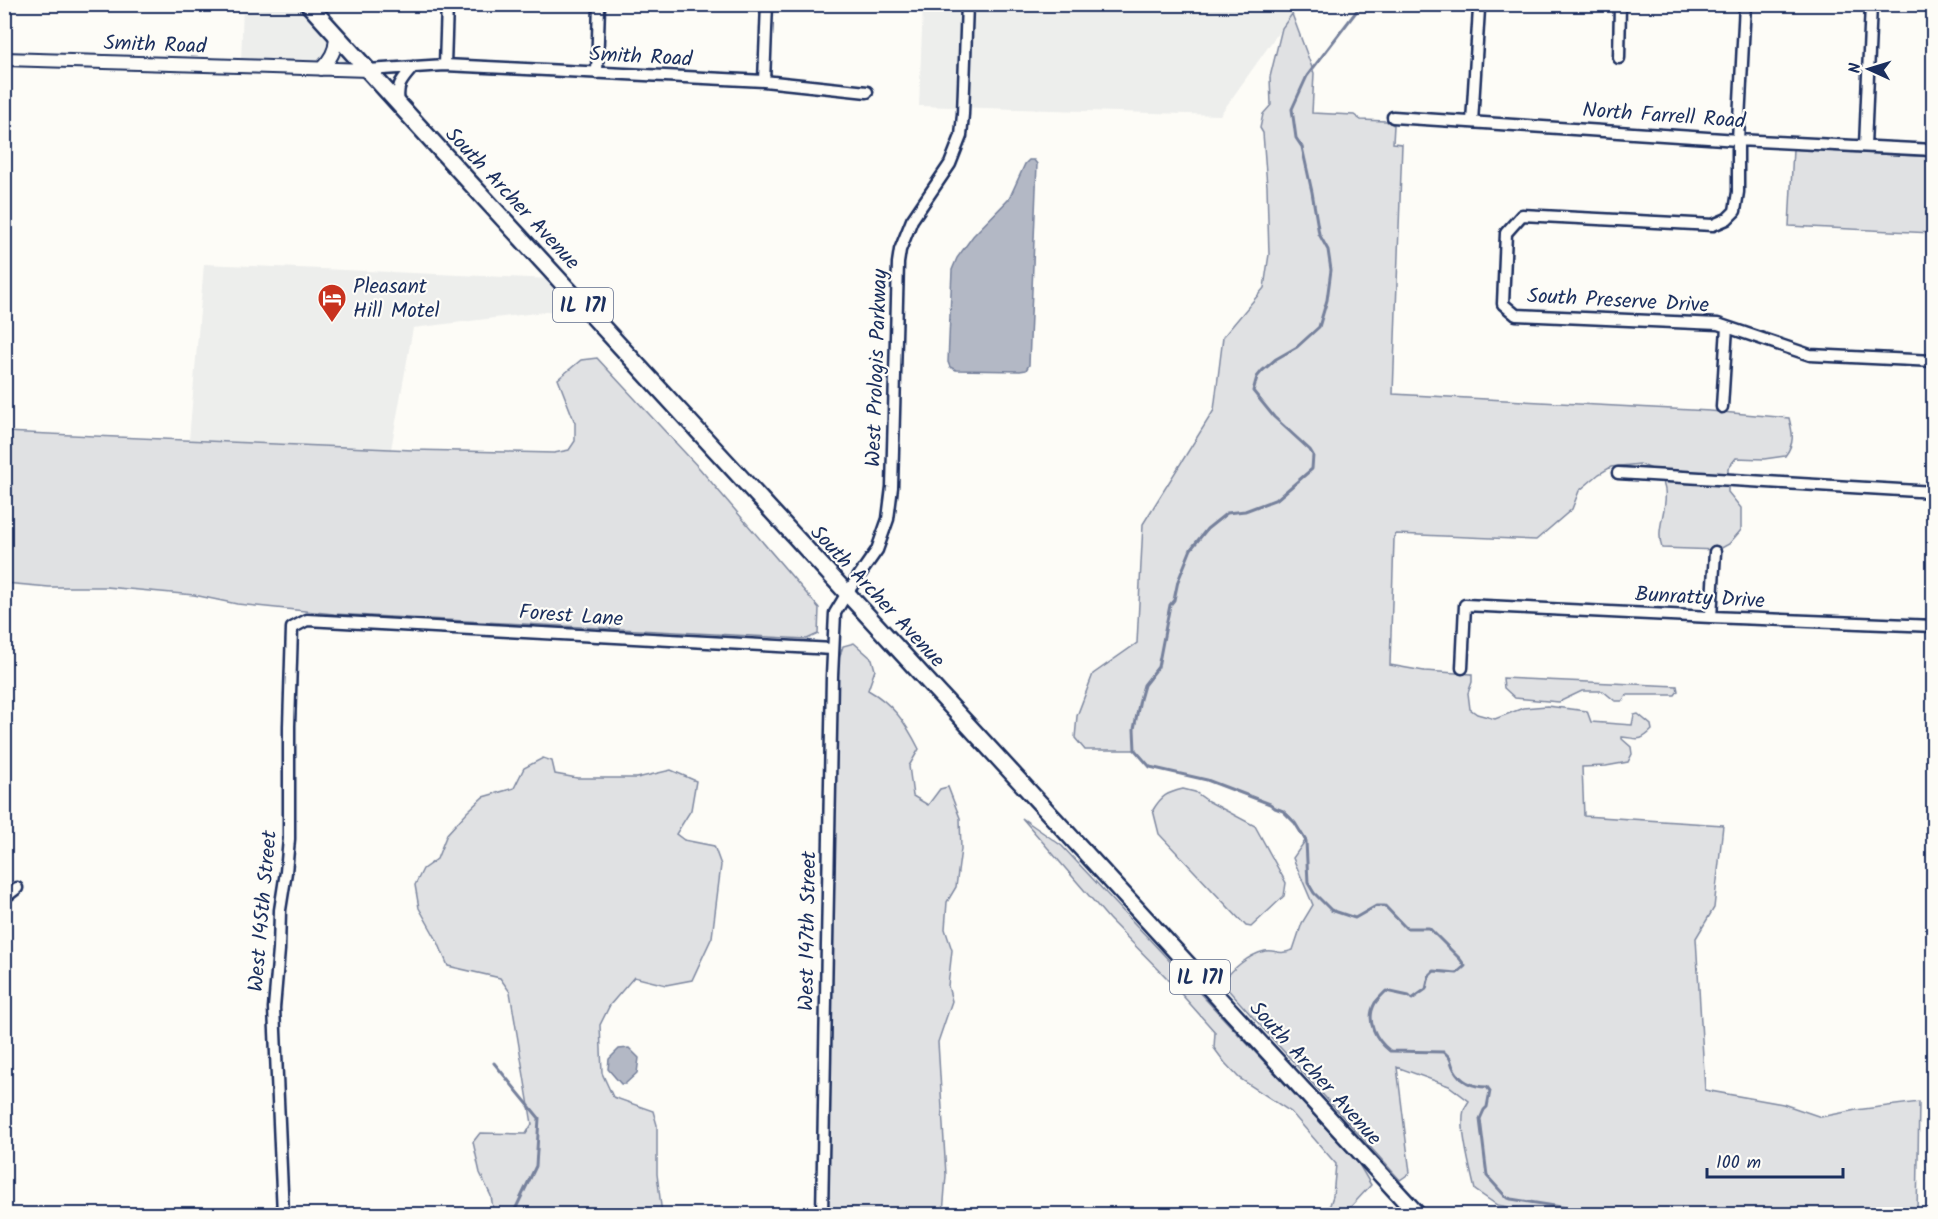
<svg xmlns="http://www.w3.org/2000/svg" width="1938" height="1219" font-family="Kalam,sans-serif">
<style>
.built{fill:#edeeec}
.green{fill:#e0e1e3;stroke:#7e88a0;stroke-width:1.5}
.water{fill:#b3b8c5;stroke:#76819c;stroke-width:1.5}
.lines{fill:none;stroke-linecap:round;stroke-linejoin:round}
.stream{stroke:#76819c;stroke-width:3}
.minor-casing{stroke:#1b2f5e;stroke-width:15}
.tertiary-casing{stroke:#1b2f5e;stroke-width:16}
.primary-casing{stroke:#1b2f5e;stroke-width:20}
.minor{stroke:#fdfcf7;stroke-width:10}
.tertiary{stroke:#fdfcf7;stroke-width:12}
.primary{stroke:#fdfcf7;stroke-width:15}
.labels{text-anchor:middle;stroke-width:4.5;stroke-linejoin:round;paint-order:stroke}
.shield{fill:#fdfcf7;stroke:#5f6c8c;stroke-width:1.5}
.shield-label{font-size:20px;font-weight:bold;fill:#1b2f5e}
.street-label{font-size:21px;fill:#1b2f5e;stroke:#fdfcf7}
.poi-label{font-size:21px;fill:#1b2f5e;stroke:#fdfcf7;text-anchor:start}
</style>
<rect width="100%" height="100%" fill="#fdfcf7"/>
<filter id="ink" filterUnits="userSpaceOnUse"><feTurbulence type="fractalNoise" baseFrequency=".0167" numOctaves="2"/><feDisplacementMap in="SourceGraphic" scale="12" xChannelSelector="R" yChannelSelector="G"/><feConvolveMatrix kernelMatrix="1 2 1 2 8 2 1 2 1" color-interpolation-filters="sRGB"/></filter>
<g filter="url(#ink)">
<path class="built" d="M 299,4 L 353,64 L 241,62 L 243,5 Z
M 923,5 L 1298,5 L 1220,115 L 919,106 Z
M 204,264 L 552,279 L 577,308 L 413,328 L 391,449 L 189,440 Z"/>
<path class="green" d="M 1292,14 L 1314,73 L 1312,113 L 1354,115 L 1361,120 L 1386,121 L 1394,125 L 1393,143 L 1402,144 L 1393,394 L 1710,411 L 1789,418 C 1793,434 1795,443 1785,456 L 1764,459 L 1736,458 L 1728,468 L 1728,492 L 1741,508 L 1741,530 L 1729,544 L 1718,550 L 1662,548 C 1655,528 1668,510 1665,490 C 1664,484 1661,478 1659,472 L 1640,464 L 1611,467 L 1599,474 L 1579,491 L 1572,509 L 1536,540 L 1396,534 L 1394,539 L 1390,665 L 1424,671 L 1472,674 L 1472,682 L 1468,693 L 1470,709 L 1477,714 L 1495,719 L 1523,708 L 1547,706 L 1587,711 L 1591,722 L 1632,725 L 1634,715 L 1638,714 L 1651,725 L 1652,730 C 1639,743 1638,738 1622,737 L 1622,739 L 1631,747 L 1632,754 L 1628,762 L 1606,766 L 1582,767 L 1584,816 L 1723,825 L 1714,908 L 1696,938 L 1705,1090 L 1783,1104 L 1821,1117 L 1856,1110 L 1919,1102 L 1917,1214 L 1554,1214 L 1497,1205 L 1475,1190 C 1471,1172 1459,1127 1464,1110 C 1465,1107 1467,1104 1469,1101 L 1449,1086 L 1397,1067 L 1410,1173 L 1400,1180 L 1222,983 C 1232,969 1248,955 1265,951 C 1276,949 1277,956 1293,950 L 1302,923 L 1313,905 L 1293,858 L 1305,841 C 1300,831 1294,818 1283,811 C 1279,808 1274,808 1270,804 L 1207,780 L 1150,767 L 1135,750 L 1085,750 L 1075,738 L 1077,716 L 1093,674 L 1137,643 L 1143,524 L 1214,410 L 1223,337 L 1264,288 L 1269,254 L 1267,186 L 1263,133 L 1260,128 L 1263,114 L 1271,105 L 1270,77 L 1282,28 Z
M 1793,149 L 1933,157 L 1932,233 L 1789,226 Z
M 597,358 L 700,469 L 819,608 L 818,634 L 807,639 L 334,614 L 237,604 L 194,595 L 106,587 L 49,587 L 5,583 L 5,432 L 413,450 L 554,453 L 569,450 L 575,441 L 575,423 L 558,379 L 581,360 Z
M 854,643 L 872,659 L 875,670 L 868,690 C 893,704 906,723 919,749 L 909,766 L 913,796 L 928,805 L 940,789 L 948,787 L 960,818 L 961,849 L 956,887 L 947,902 L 945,929 L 952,950 L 948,986 L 952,1001 L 938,1042 L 946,1175 L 943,1214 L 822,1214 L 836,668 L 843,646 Z
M 1503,678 L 1677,686 L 1678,691 L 1675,695 L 1627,695 L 1622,701 L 1615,701 L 1603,691 L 1582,691 L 1559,702 L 1515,698 L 1504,688 Z
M 543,758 L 552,761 L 555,774 L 577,778 L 637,778 L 671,770 L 696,781 L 691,810 L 676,834 L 684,840 L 714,846 L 721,865 L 712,937 L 692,980 L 666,985 L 634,977 L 610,1005 L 600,1025 L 602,1073 L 613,1097 L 653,1111 L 657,1125 L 657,1174 L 662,1214 L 494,1214 L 491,1196 L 480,1173 L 473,1142 L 480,1133 L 526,1134 L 532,1124 L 510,992 L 500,978 L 448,966 L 438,942 L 419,908 L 415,885 L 423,869 L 437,859 L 447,834 L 467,812 L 483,797 L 514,788 L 524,768 Z
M 1183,789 L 1195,792 L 1208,801 L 1255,826 L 1286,883 L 1284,896 L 1251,927 L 1246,926 L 1159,834 L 1153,810 C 1162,795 1167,793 1183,789 Z
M 1022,818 L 1062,846 L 1357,1161 L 1371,1185 L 1344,1214 L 1327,1214 L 1333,1196 L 1336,1164 L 1291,1112 L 1239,1078 L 1225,1063 L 1214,1048 L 1215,1032 L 1167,978 L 1109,919 Z"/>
<path class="water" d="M 1029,160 L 1034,160 L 1037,164 L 1029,365 L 1026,370 L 1020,371 L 956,370 L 950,367 L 948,362 L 952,270 L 957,258 L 973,236 L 1009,199 L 1025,164 Z
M 629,1048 L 639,1058 L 637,1073 L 625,1084 L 621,1084 L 608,1069 L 609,1059 L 619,1049 Z"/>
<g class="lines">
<path class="stream" d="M 1362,4 L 1307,76 L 1292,109 L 1296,138 L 1302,147 L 1312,192 L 1319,234 L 1328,250 L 1331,270 L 1327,300 L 1319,327 L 1297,347 L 1276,359 L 1262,371 L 1257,377 L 1253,391 L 1274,417 L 1310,450 L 1313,455 L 1312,469 L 1277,499 L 1245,511 L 1227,513 L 1207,529 L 1191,549 L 1178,581 L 1174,600 L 1170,605 L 1158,667 L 1144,685 L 1140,699 L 1134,729 L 1135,750 L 1150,767 L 1207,780 L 1270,804 L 1275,808 L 1283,811 L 1295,823 L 1306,841 L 1308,883 L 1314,893 L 1331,910 L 1355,918 L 1376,906 L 1385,906 L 1406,928 L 1429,928 L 1460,959 L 1465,966 L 1457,973 L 1434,971 L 1429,976 L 1426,989 L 1412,999 L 1409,996 L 1386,991 C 1382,995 1378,999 1375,1003 C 1365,1021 1376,1040 1390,1051 L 1444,1052 C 1454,1061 1449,1060 1454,1069 C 1461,1082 1473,1087 1487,1087 L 1490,1091 L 1487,1107 L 1484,1110 L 1480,1119 L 1487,1176 L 1506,1197 L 1511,1199 L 1580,1210 L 1591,1214
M 494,1063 L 539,1118 L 536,1166 L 513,1214"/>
<g class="minor-casing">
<path id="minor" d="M 1745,4 L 1738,140 L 1738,192 L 1735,211 L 1727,219 L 1713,225 L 1522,215 L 1506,233 L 1503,304 L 1516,315 L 1718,324 L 1810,355 L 1934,361
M 1619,58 L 1620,4
M 445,65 L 447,4
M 368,70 L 445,65 L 764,81 L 867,92
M 597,73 L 599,4
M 764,81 L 767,4
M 399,104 C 396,85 401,81 413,67
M 1393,117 L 1738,140 L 1934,150
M 1472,122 L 1479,9 L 1482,4
M 1865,146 L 1871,4
M 1722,407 L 1727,327
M 1618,473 L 1934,492
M 1711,617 L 1715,552
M 1462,668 L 1465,605 L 1711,617 L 1934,626
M 4,898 L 17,888
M 283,1214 L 274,1008 L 279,950 L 280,910 L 286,872 L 289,839 L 289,726 L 292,628 L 307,620 L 833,649
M 822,1214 L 832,676 L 835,613 L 847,593 L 877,550 L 888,519 L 892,487 L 898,263 L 900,250 L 912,220 L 950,164 L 961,136 L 963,114 L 967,4"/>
</g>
<g class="tertiary-casing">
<path id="tertiary" d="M 4,59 L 368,70
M 321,69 C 331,59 338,48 335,34"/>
</g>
<g class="primary-casing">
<path id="primary" d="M 308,4 L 463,175 L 1417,1214"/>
</g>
<use href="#minor" class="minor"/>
<use href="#tertiary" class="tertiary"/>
<use href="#primary" class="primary"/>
</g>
</g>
<defs>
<g id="hotel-pin" transform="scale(1.5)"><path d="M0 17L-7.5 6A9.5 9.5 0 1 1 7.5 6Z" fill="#c8321e" stroke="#fdfcf7"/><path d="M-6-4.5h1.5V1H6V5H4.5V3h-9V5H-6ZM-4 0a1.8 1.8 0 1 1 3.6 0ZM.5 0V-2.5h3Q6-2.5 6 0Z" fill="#fff"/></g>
</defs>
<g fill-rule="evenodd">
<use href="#hotel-pin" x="332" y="298"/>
</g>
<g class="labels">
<g class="shield">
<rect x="553" y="288" width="60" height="34" rx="4.5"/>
<rect x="1170" y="960" width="60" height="34" rx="4.5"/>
</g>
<g class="shield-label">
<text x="583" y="312">IL 171</text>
<text x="1200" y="984">IL 171</text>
</g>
<g class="street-label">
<text transform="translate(155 44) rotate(2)" y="7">Smith Road</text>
<text transform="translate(641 56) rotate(3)" y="7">Smith Road</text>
<text transform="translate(1664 115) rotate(4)" y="7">North Farrell Road</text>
<text transform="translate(513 198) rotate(47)" y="7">South Archer Avenue</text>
<text transform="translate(1618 300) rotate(3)" y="7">South Preserve Drive</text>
<text transform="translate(876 368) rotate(-88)" y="7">West Prologis Parkway</text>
<text transform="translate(878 596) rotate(47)" y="7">South Archer Avenue</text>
<text transform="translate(1700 597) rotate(3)" y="7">Bunratty Drive</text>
<text transform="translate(571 615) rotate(4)" y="7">Forest Lane</text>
<text transform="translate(262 911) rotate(-85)" y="7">West 145th Street</text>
<text transform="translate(807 931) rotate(-89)" y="7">West 147th Street</text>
<text transform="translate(1316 1073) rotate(48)" y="7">South Archer Avenue</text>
</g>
<g class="poi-label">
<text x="353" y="293">Pleasant<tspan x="353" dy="24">Hill Motel</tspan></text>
</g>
</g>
<rect width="1938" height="1219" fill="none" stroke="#fdfcf7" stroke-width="24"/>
<rect x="12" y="12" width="1914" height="1195" fill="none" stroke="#1b2f5e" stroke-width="2" filter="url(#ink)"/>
<g transform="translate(1869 69) rotate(274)" stroke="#fdfcf7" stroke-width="4.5" paint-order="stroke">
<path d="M0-4.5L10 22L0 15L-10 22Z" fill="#1b2f5e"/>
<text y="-9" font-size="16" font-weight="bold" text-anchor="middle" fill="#1b2f5e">N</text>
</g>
<path d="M1707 1168v9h136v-9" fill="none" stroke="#1b2f5e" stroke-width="3"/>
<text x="1716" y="1168" font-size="18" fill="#1b2f5e" stroke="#fdfcf7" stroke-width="4.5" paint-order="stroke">100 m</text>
</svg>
